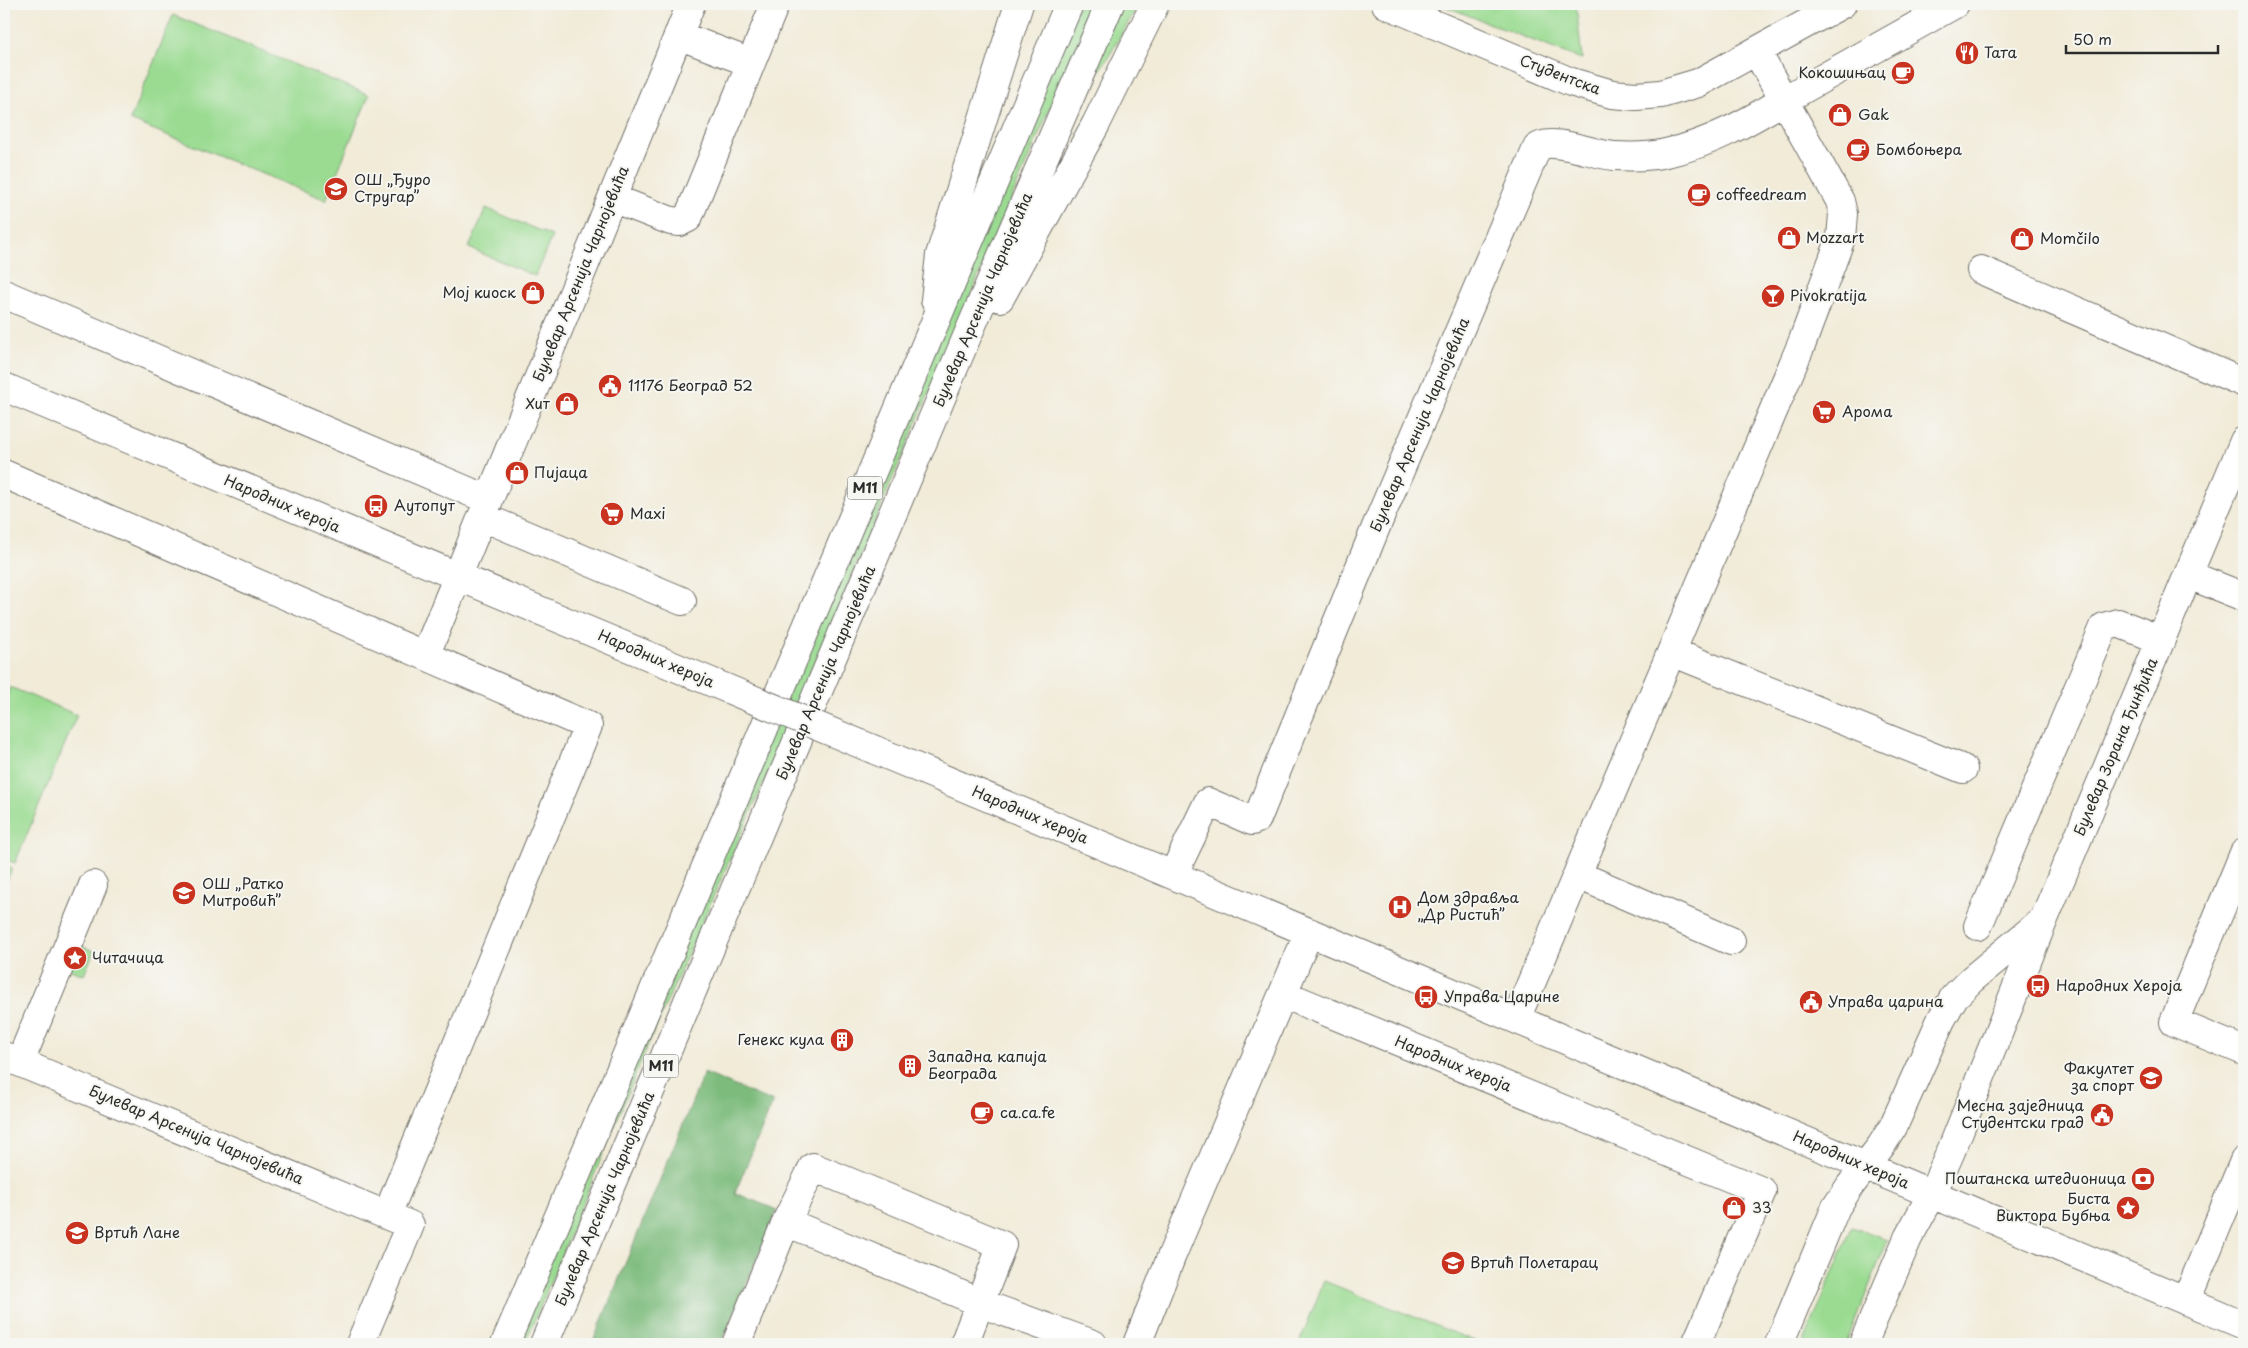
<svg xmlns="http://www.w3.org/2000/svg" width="2248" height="1348" font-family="'Playpen Sans',sans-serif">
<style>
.green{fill:#9adb91;stroke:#62835e}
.forest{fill:#7bbb7b;stroke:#537353}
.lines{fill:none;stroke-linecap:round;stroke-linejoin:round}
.minor-casing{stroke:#706e68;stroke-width:30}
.highway-casing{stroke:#706e68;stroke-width:30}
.minor{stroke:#fff;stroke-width:28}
.highway{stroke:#fff;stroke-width:28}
.minor-bridge-casing{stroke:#706e68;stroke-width:30;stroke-linecap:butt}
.minor-bridge{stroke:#fff;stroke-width:28}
.labels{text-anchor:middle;stroke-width:4;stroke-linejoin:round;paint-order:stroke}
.shield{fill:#f6f6f2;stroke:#686867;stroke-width:1}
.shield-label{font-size:14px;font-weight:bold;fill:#2b2b2b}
.poi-label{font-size:15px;fill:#2b2b2b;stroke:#f6f6f2;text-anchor:start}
.street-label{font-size:15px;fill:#2b2b2b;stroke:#f6f6f2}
</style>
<rect width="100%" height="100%" fill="#f6f6f2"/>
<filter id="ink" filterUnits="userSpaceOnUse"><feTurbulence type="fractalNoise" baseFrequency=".02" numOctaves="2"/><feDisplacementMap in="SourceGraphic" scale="10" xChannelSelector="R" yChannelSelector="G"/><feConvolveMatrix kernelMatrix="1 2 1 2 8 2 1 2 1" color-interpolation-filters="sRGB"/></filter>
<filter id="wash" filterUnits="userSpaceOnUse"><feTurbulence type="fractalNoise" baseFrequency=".0096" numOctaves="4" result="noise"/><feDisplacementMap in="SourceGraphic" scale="20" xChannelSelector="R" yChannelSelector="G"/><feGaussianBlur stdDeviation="1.12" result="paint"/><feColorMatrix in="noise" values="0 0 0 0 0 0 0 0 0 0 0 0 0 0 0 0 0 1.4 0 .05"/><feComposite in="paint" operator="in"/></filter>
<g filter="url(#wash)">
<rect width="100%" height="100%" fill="#f1ebd8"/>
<path class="green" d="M 1079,4 L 1094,4 L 761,789 L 647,1047 L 525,1344 L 510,1344 Z
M 1120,4 L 1139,4 L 1108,58 L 1079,99 Z
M 1439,4 L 1576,4 L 1582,59 L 1570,55 Z
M 173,15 L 369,95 L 326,200 L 130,120 Z
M 486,208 L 552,236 L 535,276 L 469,248 Z
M 10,687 L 77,715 L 15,863 L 4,859 L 4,703 Z
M 4,864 L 12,868 L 4,889 Z
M 72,942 L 94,951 L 84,975 L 62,967 Z
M 1852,1227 L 1888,1239 L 1846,1344 L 1803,1344 Z
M 1324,1281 L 1482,1344 L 1299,1344 Z"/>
<path class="forest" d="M 704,1073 L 773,1102 L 735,1193 L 777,1210 L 721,1344 L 592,1344 Z"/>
</g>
<g filter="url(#ink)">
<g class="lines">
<g class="minor-casing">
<path id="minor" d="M 1386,4 L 1571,82 L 1612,94 L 1636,96 L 1661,94 L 1698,83 L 1842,4
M 678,35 L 751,63
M 612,198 L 671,221 L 680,222 L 688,218 L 775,4
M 1981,270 L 2244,383
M 4,294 L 489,500
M 4,387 L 716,684
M 4,474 L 588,726 L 387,1215
M 483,517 L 682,601
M 2189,575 L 2244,597
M 1672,652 L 1963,769
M 426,654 L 691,4
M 875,750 L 2244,1325
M 2244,853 L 2174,1022 L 2244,1051
M 1173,875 L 1208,802 L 1252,821 L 1257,819 L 1376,527 L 1537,148 C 1551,136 1595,155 1614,156 C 1633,157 1652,157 1670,152 C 1717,142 1760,114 1800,91 C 1852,62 1904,33 1955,4
M 1578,875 L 1731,941
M 1978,926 L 2104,627 L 2118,623 L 2161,640
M 1283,994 L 1762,1191 L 1696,1344
M 1516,1019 L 1802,343 L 1841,238 L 1843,214 L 1840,201 L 1757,52
M 4,1056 L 410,1225 L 360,1344
M 20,1062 L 93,885
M 786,1222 L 991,1307 L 1093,1344
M 2186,1301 L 2244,1161
M 736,1344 L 786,1222 L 813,1167 L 1002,1245 L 964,1344
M 1137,1344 L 1172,1255 L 1309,932
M 1779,1344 L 1836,1207 L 1850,1186 L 1881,1146 L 1893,1127 L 1941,1020 L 1954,997 L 1971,980 L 2043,920
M 1863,1344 L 1908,1238 L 1932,1194 L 1951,1151 L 2044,919 L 2244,441"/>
</g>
<g class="highway-casing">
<path id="highway" d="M 1000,298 L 1096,124 L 1155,4
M 935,300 L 940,255 L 1019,4
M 505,1344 L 1069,4
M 544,1344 L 966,339 L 1110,4"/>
</g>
<use href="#minor" class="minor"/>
<use href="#highway" class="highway"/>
<g class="minor-bridge-casing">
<path id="minor-bridge" d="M 716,684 L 875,750"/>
</g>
<use href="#minor-bridge" class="minor-bridge"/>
</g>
</g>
<defs>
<g id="restaurant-disc" transform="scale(1.25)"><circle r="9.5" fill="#c8321e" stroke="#f6f6f2"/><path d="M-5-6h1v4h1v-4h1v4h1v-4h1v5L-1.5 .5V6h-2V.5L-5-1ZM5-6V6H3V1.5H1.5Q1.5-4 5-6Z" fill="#fff"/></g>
<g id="cafe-disc" transform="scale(1.25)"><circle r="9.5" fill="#c8321e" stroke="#f6f6f2"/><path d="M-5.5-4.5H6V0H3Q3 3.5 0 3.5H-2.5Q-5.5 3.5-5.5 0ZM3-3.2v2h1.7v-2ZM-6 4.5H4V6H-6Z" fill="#fff"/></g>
<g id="shop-disc" transform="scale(1.25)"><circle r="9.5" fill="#c8321e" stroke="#f6f6f2"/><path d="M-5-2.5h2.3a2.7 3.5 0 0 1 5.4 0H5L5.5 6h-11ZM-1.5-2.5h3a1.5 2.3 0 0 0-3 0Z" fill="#fff"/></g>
<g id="school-disc" transform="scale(1.25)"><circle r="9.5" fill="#c8321e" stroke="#f6f6f2"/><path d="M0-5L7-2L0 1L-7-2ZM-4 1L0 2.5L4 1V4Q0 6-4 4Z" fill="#fff"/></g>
<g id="bar-disc" transform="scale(1.25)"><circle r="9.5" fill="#c8321e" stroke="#f6f6f2"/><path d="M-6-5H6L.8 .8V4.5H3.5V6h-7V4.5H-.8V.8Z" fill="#fff"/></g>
<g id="civic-disc" transform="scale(1.25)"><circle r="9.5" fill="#c8321e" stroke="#f6f6f2"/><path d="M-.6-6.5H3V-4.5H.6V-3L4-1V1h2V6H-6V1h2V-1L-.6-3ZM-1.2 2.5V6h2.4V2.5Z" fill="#fff"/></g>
<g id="supermarket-disc" transform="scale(1.25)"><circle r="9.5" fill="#c8321e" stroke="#f6f6f2"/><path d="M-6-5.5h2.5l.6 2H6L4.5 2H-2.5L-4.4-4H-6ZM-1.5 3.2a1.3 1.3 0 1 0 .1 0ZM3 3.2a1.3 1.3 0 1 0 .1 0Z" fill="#fff"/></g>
<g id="bus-disc" transform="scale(1.25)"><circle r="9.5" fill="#c8321e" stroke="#f6f6f2"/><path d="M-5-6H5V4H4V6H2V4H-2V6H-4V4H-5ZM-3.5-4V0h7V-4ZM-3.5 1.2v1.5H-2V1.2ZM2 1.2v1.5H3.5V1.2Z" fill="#fff"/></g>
<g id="hospital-disc" transform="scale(1.25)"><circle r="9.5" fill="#c8321e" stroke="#f6f6f2"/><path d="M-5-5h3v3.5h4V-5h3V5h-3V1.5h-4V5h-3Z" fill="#fff"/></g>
<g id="sight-disc" transform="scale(1.25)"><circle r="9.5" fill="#c8321e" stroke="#f6f6f2"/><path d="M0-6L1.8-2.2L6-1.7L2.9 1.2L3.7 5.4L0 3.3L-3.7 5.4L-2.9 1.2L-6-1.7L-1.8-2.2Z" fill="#fff"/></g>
<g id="building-disc" transform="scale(1.25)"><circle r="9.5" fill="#c8321e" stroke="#f6f6f2"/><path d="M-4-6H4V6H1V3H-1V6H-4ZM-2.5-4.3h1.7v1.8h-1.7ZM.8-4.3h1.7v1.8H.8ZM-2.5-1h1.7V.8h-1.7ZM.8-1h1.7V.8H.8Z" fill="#fff"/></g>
<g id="university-disc" transform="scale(1.25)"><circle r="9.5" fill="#c8321e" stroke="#f6f6f2"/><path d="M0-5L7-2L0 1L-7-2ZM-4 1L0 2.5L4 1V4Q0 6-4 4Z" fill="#fff"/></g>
<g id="bank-disc" transform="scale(1.25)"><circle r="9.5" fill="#c8321e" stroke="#f6f6f2"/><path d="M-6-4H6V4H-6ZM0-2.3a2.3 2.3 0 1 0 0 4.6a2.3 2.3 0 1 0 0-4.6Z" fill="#fff"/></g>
</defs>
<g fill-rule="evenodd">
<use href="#restaurant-disc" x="1967" y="53"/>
<use href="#cafe-disc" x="1903" y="73"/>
<use href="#shop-disc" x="1840" y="115"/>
<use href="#cafe-disc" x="1858" y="150"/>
<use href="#school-disc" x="336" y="189"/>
<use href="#cafe-disc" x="1699" y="195"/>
<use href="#shop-disc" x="1789" y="238"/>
<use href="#shop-disc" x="2022" y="239"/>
<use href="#shop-disc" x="533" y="293"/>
<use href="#bar-disc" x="1773" y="296"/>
<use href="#civic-disc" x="610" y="386"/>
<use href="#shop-disc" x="567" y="404"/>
<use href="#supermarket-disc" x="1824" y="412"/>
<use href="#shop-disc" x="517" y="473"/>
<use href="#bus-disc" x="376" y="506"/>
<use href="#supermarket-disc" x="612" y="514"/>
<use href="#school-disc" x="184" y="893"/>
<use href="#hospital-disc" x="1400" y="907"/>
<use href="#sight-disc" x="75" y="958"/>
<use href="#bus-disc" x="2038" y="986"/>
<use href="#bus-disc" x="1426" y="997"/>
<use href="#civic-disc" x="1811" y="1002"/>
<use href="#building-disc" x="842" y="1040"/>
<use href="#building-disc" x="910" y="1066"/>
<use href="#university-disc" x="2151" y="1078"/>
<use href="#cafe-disc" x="982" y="1113"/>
<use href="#civic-disc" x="2102" y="1115"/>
<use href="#bank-disc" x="2143" y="1179"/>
<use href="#shop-disc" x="1734" y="1208"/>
<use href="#sight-disc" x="2128" y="1208"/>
<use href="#school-disc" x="77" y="1233"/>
<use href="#school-disc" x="1453" y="1263"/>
</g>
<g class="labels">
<g class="shield">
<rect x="847.5" y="476.5" width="35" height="23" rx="4"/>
<rect x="643.5" y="1054.5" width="35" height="23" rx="4"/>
</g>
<g class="shield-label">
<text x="865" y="493">M11</text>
<text x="661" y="1071">M11</text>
</g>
<g class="poi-label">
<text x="1984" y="58">Тата</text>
<text x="1886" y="78" text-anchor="end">Кокошињац</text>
<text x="1858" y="120">Gak</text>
<text x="1876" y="155">Бомбоњера</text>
<text x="354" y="185">ОШ „Ђуро<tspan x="354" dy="17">Стругар”</tspan></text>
<text x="1716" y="200">coffeedream</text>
<text x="1806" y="243">Mozzart</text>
<text x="2040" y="244">Momčilo</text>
<text x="516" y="298" text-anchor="end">Мој киоск</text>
<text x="1790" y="301">Pivokratija</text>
<text x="628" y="391">11176 Београд 52</text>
<text x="550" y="409" text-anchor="end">Хит</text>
<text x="1842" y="417">Арома</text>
<text x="534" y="478">Пијаца</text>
<text x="394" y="511">Аутопут</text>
<text x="630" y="519">Maxi</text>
<text x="202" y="889">ОШ „Ратко<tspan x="202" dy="17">Митровић”</tspan></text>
<text x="1418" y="903">Дом здравља<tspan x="1418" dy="17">„Др Ристић”</tspan></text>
<text x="92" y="963">Читачица</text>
<text x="2056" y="991">Народних Хероја</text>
<text x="1444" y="1002">Управа Царине</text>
<text x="1828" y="1007">Управа царина</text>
<text x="824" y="1045" text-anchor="end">Генекс кула</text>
<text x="928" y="1062">Западна капија<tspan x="928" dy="17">Београда</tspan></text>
<text x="2134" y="1074" text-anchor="end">Факултет<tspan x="2134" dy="17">за спорт</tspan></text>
<text x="2084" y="1111" text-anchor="end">Месна заједница<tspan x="2084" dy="17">Студентски град</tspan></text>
<text x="1000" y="1118">ca.ca.fe</text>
<text x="2126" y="1184" text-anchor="end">Поштанска штедионица</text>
<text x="2110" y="1204" text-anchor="end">Биста<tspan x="2110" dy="17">Виктора Бубња</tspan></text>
<text x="1752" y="1213">33</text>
<text x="94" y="1238">Вртић Лане</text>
<text x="1470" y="1268">Вртић Полетарац</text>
</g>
<g class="street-label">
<text transform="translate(1560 75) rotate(21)" y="5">Студентска</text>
<text transform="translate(581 274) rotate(-68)" y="5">Булевар Арсенија Чарнојевића</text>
<text transform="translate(983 300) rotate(-67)" y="5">Булевар Арсенија Чарнојевића</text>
<text transform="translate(1420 425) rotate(-67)" y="5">Булевар Арсенија Чарнојевића</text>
<text transform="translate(282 504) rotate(23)" y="5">Народних хероја</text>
<text transform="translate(656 659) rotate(23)" y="5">Народних хероја</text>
<text transform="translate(826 673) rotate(-67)" y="5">Булевар Арсенија Чарнојевића</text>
<text transform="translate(2116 747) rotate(-67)" y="5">Булевар Зорана Ђинђића</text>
<text transform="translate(1030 815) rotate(23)" y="5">Народних хероја</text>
<text transform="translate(1453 1064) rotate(22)" y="5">Народних хероја</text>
<text transform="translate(196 1135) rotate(23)" y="5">Булевар Арсенија Чарнојевића</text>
<text transform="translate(1851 1160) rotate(23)" y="5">Народних хероја</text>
<text transform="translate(605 1199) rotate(-67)" y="5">Булевар Арсенија Чарнојевића</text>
</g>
</g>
<rect width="2248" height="1348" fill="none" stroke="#f6f6f2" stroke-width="20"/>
<path d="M2066 45v8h152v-8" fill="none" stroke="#2b2b2b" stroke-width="2.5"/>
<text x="2073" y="45" font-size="15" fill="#2b2b2b" stroke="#f6f6f2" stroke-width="4" paint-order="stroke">50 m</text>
</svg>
